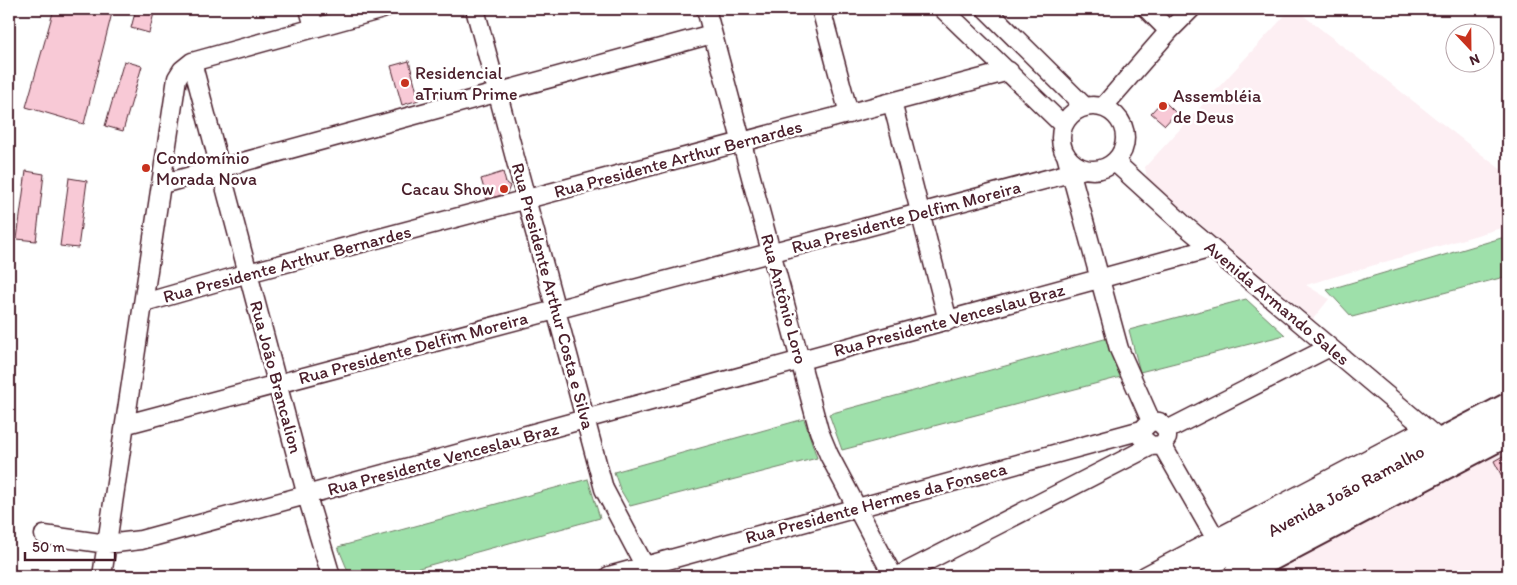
<svg xmlns="http://www.w3.org/2000/svg" width="1517" height="585" font-family="Itim,sans-serif">
<style>
.built{fill:#fdeff3}
.green{fill:#9ee0aa;stroke:#74806a}
.building{fill:#f8c9d6;stroke:#4a1f2b}
.lines{fill:none;stroke-linecap:round;stroke-linejoin:round}
.minor-casing{stroke:#4a1f2b;stroke-width:21}
.highway-casing{stroke:#4a1f2b;stroke-width:29}
.minor{stroke:#fff;stroke-width:18}
.highway{stroke:#fff;stroke-width:25}
.poi-dot{fill:#c8321e;stroke:#fff;stroke-width:2}
.labels{text-anchor:middle;stroke-width:5;stroke-linejoin:round;paint-order:stroke}
.poi-label{font-size:18px;fill:#4a1f2b;stroke:#fff;text-anchor:start}
.street-label{font-size:18px;fill:#4a1f2b;stroke:#fff}
</style>
<rect width="100%" height="100%" fill="#fff"/>
<filter id="ink" filterUnits="userSpaceOnUse"><feTurbulence type="fractalNoise" baseFrequency=".02" numOctaves="2"/><feDisplacementMap in="SourceGraphic" scale="10" xChannelSelector="R" yChannelSelector="G"/><feConvolveMatrix kernelMatrix="1 2 1 2 8 2 1 2 1" color-interpolation-filters="sRGB"/></filter>
<g filter="url(#ink)">
<path class="built" d="M 1291,9 L 1295,9 L 1508,175 L 1508,226 L 1306,285 L 1329,299 L 1313,319 L 1147,179 L 1145,167 Z
M 1508,448 L 1508,576 L 1264,576 Z"/>
<path class="green" d="M 1508,236 L 1508,276 L 1352,317 L 1327,290 Z
M 1246,299 L 1285,335 L 1140,372 L 1129,330 Z
M 1108,338 L 1121,377 L 842,450 L 829,414 Z
M 804,419 L 817,458 L 630,506 L 620,489 L 614,472 Z
M 588,479 L 600,518 L 390,576 L 350,576 L 338,547 Z"/>
<path class="building" d="M 54,9 L 113,9 L 84,124 L 26,107 Z
M 136,9 L 155,9 L 149,33 L 131,28 Z
M 124,61 L 142,66 L 123,131 L 105,126 Z
M 409,61 L 419,100 L 402,105 L 391,66 Z
M 1163,100 L 1176,113 L 1165,125 L 1151,113 Z
M 26,171 L 44,174 L 36,241 L 17,239 Z
M 503,172 L 506,183 L 510,186 L 508,191 L 506,194 L 487,199 L 481,179 Z
M 69,178 L 87,181 L 78,248 L 60,246 Z
M 1508,453 L 1508,488 L 1494,461 Z"/>
<g class="lines">
<g class="minor-casing">
<path id="minor" d="M 309,9 L 314,27
M 475,9 L 604,489 L 650,576
M 706,9 L 819,431 L 829,455 L 893,576
M 821,9 L 849,114
M 943,9 L 1063,125
M 986,9 L 1085,107
M 1147,9 L 1169,31
M 192,62 L 307,496 L 331,576
M 892,102 L 948,321
M1061 138a32 32 0 1 1 64 0a32 32 0 1 1-64 0Z
M 1103,107 L 1169,31 L 1191,9
M 1066,155 L 1119,349 L 1151,421
M 1115,162 L 1183,224 L 1441,441
M 162,184 L 712,34
M 144,303 L 248,273 L 1009,71
M 127,424 L 1085,169
M 1167,430 L 1328,348
M 1162,445 L 1221,548
M 44,535 L 107,544 L 141,540 L 1212,248
M 102,576 L 177,78 L 182,70 L 192,62 L 383,9
M 609,576 L 1142,430
M 898,576 L 1151,446 L 1162,445 L 1167,438 L 1167,430 L 1159,422 L 1151,421 L 1142,430 L 1142,438 L 1151,446
M 1145,576 L 1425,429"/>
</g>
<g class="highway-casing">
<path id="highway" d="M 1183,576 L 1508,406
M 1236,576 L 1508,433"/>
</g>
<use href="#minor" class="minor"/>
<use href="#highway" class="highway"/>
</g>
</g>
<g class="poi-dot">
<circle cx="405" cy="83" r="5"/>
<circle cx="1163" cy="106" r="5"/>
<circle cx="146" cy="168" r="5"/>
<circle cx="504" cy="189" r="5"/>
</g>
<g class="labels">
<g class="poi-label">
<text x="415" y="79">Residencial<tspan x="415" dy="21">aTrium Prime</tspan></text>
<text x="1173" y="102">Assembléia<tspan x="1173" dy="21">de Deus</tspan></text>
<text x="156" y="164">Condomínio<tspan x="156" dy="21">Morada Nova</tspan></text>
<text x="494" y="195" text-anchor="end">Cacau Show</text>
</g>
<g class="street-label">
<text transform="translate(678 159) rotate(-15)" y="6">Rua Presidente Arthur Bernardes</text>
<text transform="translate(906 217) rotate(-15)" y="6">Rua Presidente Delfim Moreira</text>
<text transform="translate(287 264) rotate(-15)" y="6">Rua Presidente Arthur Bernardes</text>
<text transform="translate(553 296) rotate(75)" y="6">Rua Presidente Arthur Costa e Silva</text>
<text transform="translate(784 299) rotate(75)" y="6">Rua Antônio Loro</text>
<text transform="translate(1277 303) rotate(40)" y="6">Avenida Armando Sales</text>
<text transform="translate(949 320) rotate(-15)" y="6">Rua Presidente Venceslau Braz</text>
<text transform="translate(413 348) rotate(-15)" y="6">Rua Presidente Delfim Moreira</text>
<text transform="translate(276 377) rotate(75)" y="6">Rua João Brancalion</text>
<text transform="translate(443 459) rotate(-15)" y="6">Rua Presidente Venceslau Braz</text>
<text transform="translate(1346 491) rotate(-28)" y="6">Avenida João Ramalho</text>
<text transform="translate(876 503) rotate(-15)" y="6">Rua Presidente Hermes da Fonseca</text>
</g>
</g>
<rect width="1517" height="585" fill="none" stroke="#fff" stroke-width="30"/>
<rect x="15" y="15" width="1487" height="555" fill="none" stroke="#4a1f2b" stroke-width="2" filter="url(#ink)"/>
<g transform="translate(1470 48) rotate(158)"><circle r="24" fill="#ffffff" stroke="#b7a5aa"/>
<path d="M0-4L9 19L0 12L-9 19Z" fill="#c8321e"/>
<text y="-8" font-size="14" font-weight="bold" text-anchor="middle" fill="#4a1f2b">N</text>
</g>
<path d="M25 552v8h90v-8" fill="none" stroke="#4a1f2b" stroke-width="2.5"/>
<text x="32" y="552" font-size="15" fill="#4a1f2b" stroke="#ffffff" stroke-width="4" paint-order="stroke">50 m</text>
</svg>
